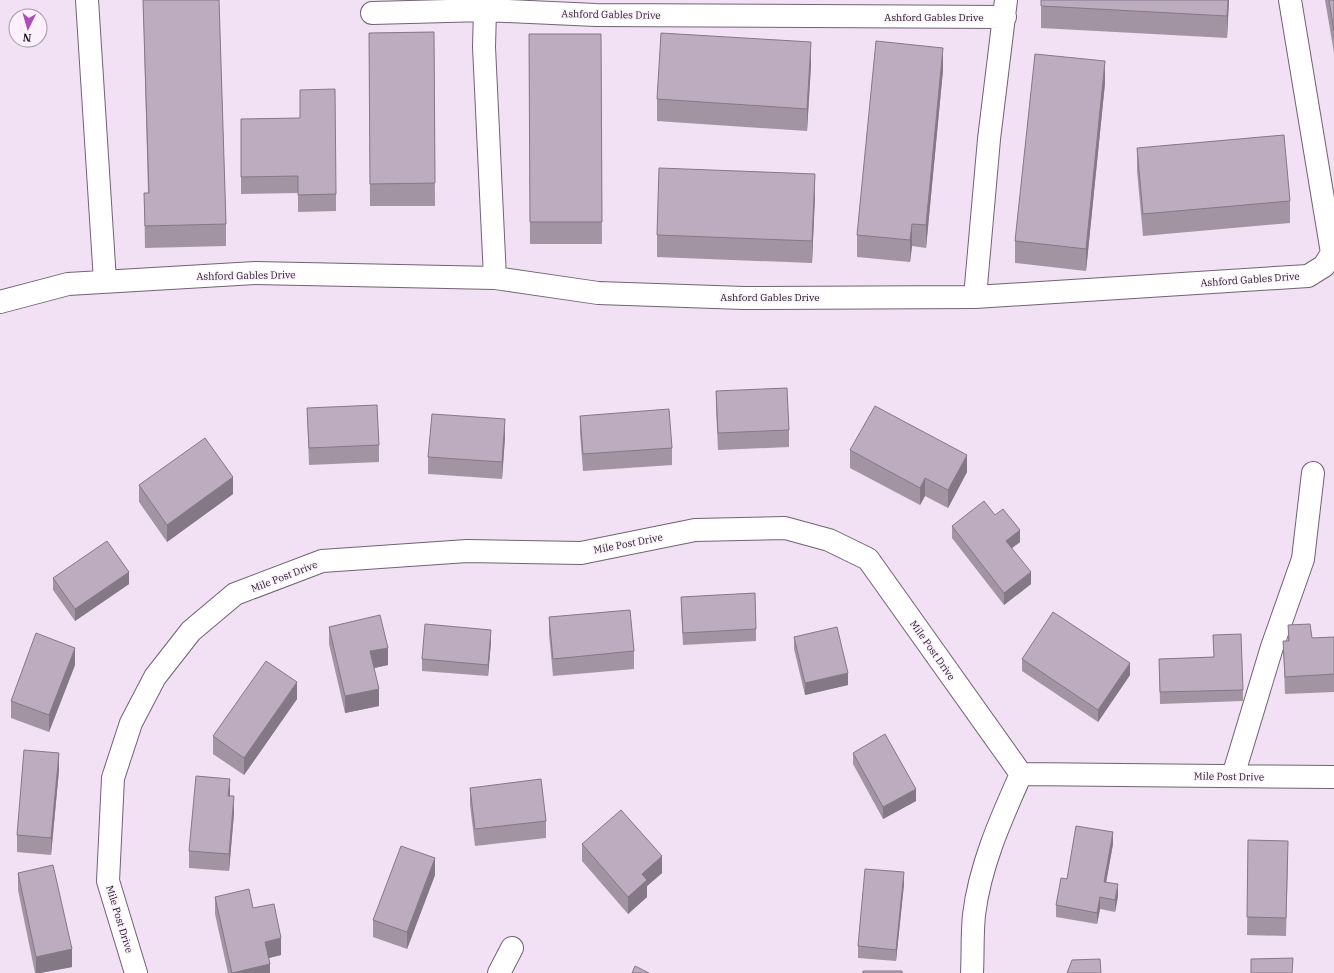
<svg xmlns="http://www.w3.org/2000/svg" width="1334" height="973" font-family="'IBM Plex Serif',serif">
<style>
.lines{fill:none;stroke-linecap:round;stroke-linejoin:round}
.minor-casing{stroke:#726274;stroke-width:24}
.minor{stroke:#fff;stroke-width:22}
.wall{fill:#a394a4}
.shaded-wall{fill:#847886}
.building{fill:#bdacbf;stroke:#847886}
.labels{text-anchor:middle;stroke-width:3;stroke-linejoin:round;paint-order:stroke}
.street-label{font-size:10px;fill:#211a21;stroke:#fbf0fc}
</style>
<rect width="100%" height="100%" fill="#f2e0f4"/>
<g class="lines">
<g class="minor-casing">
<path id="minor" d="M 87,0 L 105,281
M 372,13 L 485,10
M 495,278 L 484,47 L 485,10 L 596,15 L 1005,17
M 975,297 L 989,139 L 1006,0
M 0,302 L 68,284 L 255,273 L 495,278 L 598,293 L 744,298 L 975,297 L 1308,276 L 1324,266 L 1332,253 L 1290,0
M 1233,776 L 1272,647 L 1303,559 L 1313,473
M 136,973 L 108,881 L 113,778 L 131,723 L 155,677 L 191,631 L 235,594 L 322,561 L 467,551 L 581,553 L 695,530 L 785,528 L 829,540 L 868,559 L 1021,774 L 1334,777
M 499,973 L 512,948
M 972,973 C 973,954 972,934 974,915 C 980,865 1001,819 1021,774"/>
</g>
<use href="#minor" class="minor"/>
</g>
<path class="wall" d="M 143,0 L 219,0 L 226,224 L 226,246 L 145,248 L 144,193 L 148,193 Z
M 1229,0 L 1227,38 L 1041,28 L 1041,6 Z
M 1325,0 L 1334,0 L 1334,53 Z
M 434,32 L 435,206 L 370,206 L 369,33 Z
M 529,34 L 601,34 L 602,244 L 530,244 Z
M 811,65 L 807,131 L 657,121 L 657,99 Z
M 943,70 L 926,248 L 912,246 L 910,262 L 857,257 L 857,235 Z
M 1105,83 L 1086,271 L 1015,263 L 1015,241 Z
M 300,90 L 336,194 L 336,211 L 298,212 L 298,193 L 241,194 L 241,137 L 300,118 Z
M 1137,148 L 1290,201 L 1290,223 L 1143,236 L 1137,171 Z
M 815,196 L 812,263 L 657,257 L 657,235 Z
M 716,391 L 789,430 L 789,447 L 718,450 L 716,408 Z
M 307,408 L 379,445 L 379,462 L 309,465 Z
M 580,416 L 672,448 L 672,465 L 583,471 L 580,433 Z
M 505,437 L 502,479 L 428,474 L 428,457 Z
M 850,450 L 967,472 L 948,508 L 925,496 L 920,505 L 850,468 Z
M 139,485 L 233,494 L 167,542 L 139,502 Z
M 995,515 L 1020,542 L 1011,548 L 1031,584 L 1004,605 L 952,538 L 952,526 Z
M 53,578 L 129,584 L 75,621 L 53,590 Z
M 681,597 L 756,629 L 756,641 L 683,645 L 681,609 Z
M 549,617 L 634,651 L 634,669 L 553,676 L 549,634 Z
M 1288,625 L 1312,638 L 1334,637 L 1334,692 L 1285,694 L 1283,641 L 1288,641 Z
M 329,627 L 388,665 L 374,668 L 379,706 L 345,713 L 329,644 Z
M 1213,635 L 1243,690 L 1243,701 L 1160,704 L 1159,659 L 1214,657 Z
M 794,637 L 848,685 L 805,695 L 794,649 Z
M 491,642 L 488,676 L 422,671 L 422,659 Z
M 1022,659 L 1130,675 L 1098,722 L 1022,671 Z
M 75,665 L 49,732 L 11,718 L 11,701 Z
M 297,699 L 244,775 L 213,754 L 213,736 Z
M 853,753 L 916,801 L 883,819 L 853,764 Z
M 59,770 L 51,855 L 17,852 L 17,835 Z
M 470,788 L 546,821 L 546,838 L 475,846 L 470,805 Z
M 234,813 L 229,871 L 189,868 L 189,851 Z
M 1248,840 L 1288,858 L 1286,936 L 1247,935 Z
M 582,844 L 662,873 L 647,886 L 647,897 L 628,914 L 582,861 Z
M 1113,844 L 1106,882 L 1118,896 L 1115,912 L 1100,909 L 1097,924 L 1056,917 L 1056,905 L 1067,879 Z
M 18,873 L 72,967 L 40,973 L 35,973 L 18,890 Z
M 435,875 L 407,949 L 373,937 L 373,920 Z
M 904,884 L 896,961 L 858,958 L 858,946 Z
M 215,897 L 253,908 L 281,955 L 269,958 L 270,973 L 228,973 L 215,914 Z"/>
<path class="shaded-wall" d="M 1228,0 L 1229,0 L 1227,38 L 1227,16 Z
M 811,42 L 811,65 L 807,131 L 807,109 Z
M 943,48 L 943,70 L 926,248 L 926,225 Z
M 1105,61 L 1105,83 L 1086,271 L 1086,249 Z
M 815,174 L 815,196 L 812,263 L 812,241 Z
M 912,224 L 912,246 L 910,262 L 910,240 Z
M 505,419 L 505,437 L 502,479 L 502,462 Z
M 967,455 L 967,472 L 948,508 L 948,490 Z
M 233,477 L 233,494 L 167,542 L 167,525 Z
M 925,478 L 925,496 L 920,505 L 920,488 Z
M 1020,530 L 1020,542 L 1006,553 L 1006,541 Z
M 129,572 L 129,584 L 75,621 L 75,609 Z
M 1031,572 L 1031,584 L 1004,605 L 1004,593 Z
M 491,630 L 491,642 L 488,676 L 488,665 Z
M 75,648 L 75,665 L 49,732 L 49,715 Z
M 388,648 L 388,665 L 370,669 L 370,651 Z
M 1130,663 L 1130,675 L 1098,722 L 1098,710 Z
M 848,673 L 848,685 L 805,695 L 805,683 Z
M 297,682 L 297,699 L 244,775 L 244,758 Z
M 379,689 L 379,706 L 345,713 L 345,696 Z
M 59,753 L 59,770 L 51,855 L 51,838 Z
M 230,779 L 230,796 L 228,796 Z
M 916,789 L 916,801 L 883,819 L 883,807 Z
M 234,796 L 234,813 L 229,871 L 229,854 Z
M 1113,832 L 1113,844 L 1104,894 L 1104,882 Z
M 662,856 L 662,873 L 647,886 L 647,897 L 628,914 L 628,897 L 642,874 Z
M 435,858 L 435,875 L 407,949 L 407,932 Z
M 904,872 L 904,884 L 896,961 L 896,950 Z
M 1118,884 L 1118,896 L 1115,912 L 1115,900 Z
M 1100,897 L 1100,909 L 1097,924 L 1097,913 Z
M 281,938 L 281,955 L 265,959 L 265,942 Z
M 72,949 L 72,967 L 40,973 L 36,973 L 36,957 Z
M 270,964 L 270,973 L 232,973 Z"/>
<path class="building" d="M 143,0 L 219,0 L 226,224 L 145,226 L 144,193 L 149,193 Z
M 1041,0 L 1228,0 L 1227,16 L 1041,6 Z
M 1329,0 L 1334,0 L 1334,31 Z
M 434,32 L 435,183 L 370,184 L 369,33 Z
M 661,33 L 811,42 L 807,109 L 657,99 Z
M 529,34 L 601,34 L 602,222 L 530,222 Z
M 876,41 L 943,48 L 926,225 L 912,224 L 910,240 L 857,235 Z
M 1035,54 L 1105,61 L 1086,249 L 1015,241 Z
M 335,89 L 336,194 L 298,195 L 298,176 L 241,177 L 241,119 L 300,118 L 300,90 Z
M 1284,135 L 1290,201 L 1143,214 L 1137,148 Z
M 659,168 L 815,174 L 812,241 L 657,235 Z
M 787,388 L 789,430 L 718,433 L 716,391 Z
M 377,405 L 379,445 L 309,448 L 307,408 Z
M 875,406 L 967,455 L 948,490 L 925,478 L 920,488 L 850,450 Z
M 669,409 L 672,448 L 583,454 L 580,416 Z
M 432,414 L 505,419 L 502,462 L 428,457 Z
M 205,438 L 233,477 L 167,525 L 139,485 Z
M 984,501 L 995,515 L 1003,509 L 1020,530 L 1006,541 L 1031,572 L 1004,593 L 952,526 Z
M 107,541 L 129,572 L 75,609 L 53,578 Z
M 755,593 L 756,629 L 683,633 L 681,597 Z
M 630,610 L 634,651 L 553,659 L 549,617 Z
M 1053,612 L 1130,663 L 1098,710 L 1022,659 Z
M 380,615 L 388,648 L 370,651 L 379,689 L 345,696 L 329,627 Z
M 425,624 L 491,630 L 488,665 L 422,659 Z
M 1310,624 L 1312,638 L 1334,637 L 1334,674 L 1285,677 L 1283,641 L 1289,641 L 1288,625 Z
M 837,627 L 848,673 L 805,683 L 794,637 Z
M 36,633 L 75,648 L 49,715 L 11,701 Z
M 1241,634 L 1243,690 L 1160,692 L 1159,659 L 1214,657 L 1213,635 Z
M 266,661 L 297,682 L 244,758 L 213,736 Z
M 885,734 L 916,789 L 883,807 L 853,753 Z
M 24,750 L 59,753 L 51,838 L 17,835 Z
M 196,776 L 230,779 L 228,796 L 234,796 L 229,854 L 189,851 Z
M 541,779 L 546,821 L 475,829 L 470,788 Z
M 621,810 L 662,856 L 642,874 L 647,880 L 628,897 L 582,844 Z
M 1076,826 L 1113,832 L 1104,882 L 1118,884 L 1115,900 L 1100,897 L 1097,913 L 1056,905 L 1061,878 L 1067,879 Z
M 1248,840 L 1288,841 L 1286,918 L 1247,917 Z
M 401,846 L 435,858 L 407,932 L 373,920 Z
M 53,865 L 72,949 L 36,957 L 18,873 Z
M 865,869 L 904,872 L 896,950 L 858,946 Z
M 249,889 L 253,908 L 274,904 L 281,938 L 265,942 L 270,964 L 232,973 L 215,897 Z
M 1293,958 L 1292,973 L 1251,973 L 1251,959 Z
M 1100,959 L 1101,973 L 1067,973 L 1072,960 Z
M 635,966 L 649,973 L 632,973 Z
M 863,971 L 902,971 L 902,973 L 863,973 Z"/>
<g class="labels">
<g class="street-label">
<text transform="translate(611 14) rotate(1)" y="4">Ashford Gables Drive</text>
<text x="934" y="21">Ashford Gables Drive</text>
<text transform="translate(246 275) rotate(-1)" y="4">Ashford Gables Drive</text>
<text transform="translate(1250 279) rotate(-4)" y="4">Ashford Gables Drive</text>
<text x="770" y="301">Ashford Gables Drive</text>
<text transform="translate(628 543) rotate(-11)" y="4">Mile Post Drive</text>
<text transform="translate(284 576) rotate(-21)" y="4">Mile Post Drive</text>
<text transform="translate(933 650) rotate(55)" y="4">Mile Post Drive</text>
<text transform="translate(1229 776) rotate(1)" y="4">Mile Post Drive</text>
<text transform="translate(120 919) rotate(73)" y="4">Mile Post Drive</text>
</g>
</g>
<g transform="translate(28 28) rotate(185)"><circle r="19" fill="#fbf0fc" stroke="#a49aa4"/>
<path d="M0-3L7 15L0 10L-7 15Z" fill="#ab4eb8"/>
<text y="-6" font-size="11" font-weight="bold" text-anchor="middle" fill="#211a21">N</text>
</g>
</svg>
